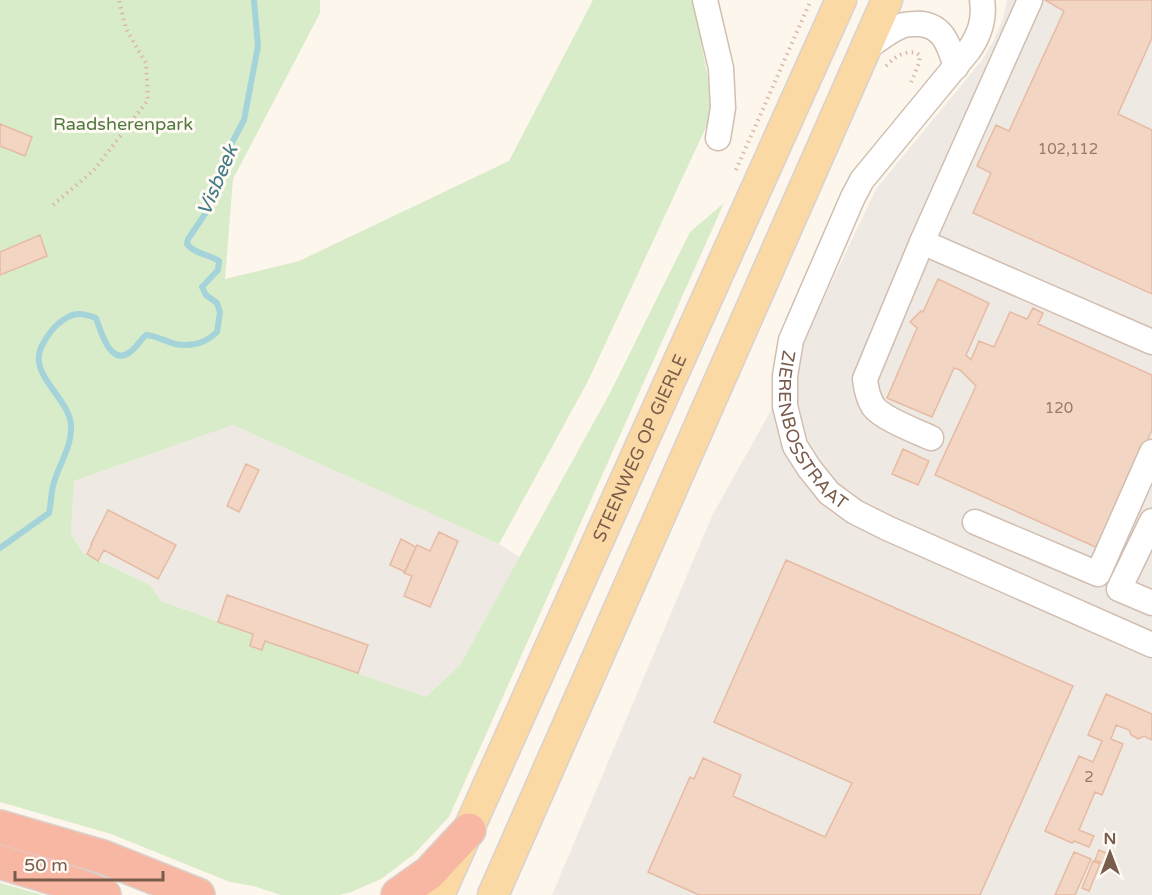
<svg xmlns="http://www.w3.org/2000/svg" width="1152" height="895" font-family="'Varela Round',sans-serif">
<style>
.industrial{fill:#efe9e4}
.green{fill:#d8ecc9}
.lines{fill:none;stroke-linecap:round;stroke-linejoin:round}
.stream{stroke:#a5d3da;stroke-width:6}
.building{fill:#f3d5c3;stroke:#e6bba3;stroke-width:1.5}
.minor-casing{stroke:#d1beb0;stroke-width:27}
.major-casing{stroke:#dad1cd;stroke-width:33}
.highway-casing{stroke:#dad1cd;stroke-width:36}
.path{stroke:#d9b8a5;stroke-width:4;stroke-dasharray:1.5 4.5;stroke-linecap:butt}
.minor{stroke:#fff;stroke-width:24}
.major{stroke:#fbd9a5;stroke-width:30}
.highway{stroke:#f7b7a3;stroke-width:33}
.labels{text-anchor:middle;stroke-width:6;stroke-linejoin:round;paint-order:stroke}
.number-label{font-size:15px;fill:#987a6a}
.park-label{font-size:18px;fill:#537a41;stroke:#fffaf3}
.street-label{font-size:18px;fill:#7a5c4d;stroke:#fffaf3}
.water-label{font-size:20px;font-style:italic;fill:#437c86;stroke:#fffaf3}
</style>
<rect width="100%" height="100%" fill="#fdf6ec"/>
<path class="industrial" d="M 1007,0 L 1152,0 L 1152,895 L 552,895 L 712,516 L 770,412 L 876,189 L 982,60 L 993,42 L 1003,19 Z
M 233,425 L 499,544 L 520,557 L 460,665 L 426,697 L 266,641 L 262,650 L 250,646 L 253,634 L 161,601 L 150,585 L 83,553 L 71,534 L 74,481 Z"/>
<path class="green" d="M 0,0 L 320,0 L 320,13 L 233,179 L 225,279 L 299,261 L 509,161 L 593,0 L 693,0 L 714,110 L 588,381 L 499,544 L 233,425 L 74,481 L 71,534 L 83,553 L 150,585 L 161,601 L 253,634 L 251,646 L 262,650 L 265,641 L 426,697 L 460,665 L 611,391 L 690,232 L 724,203 L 449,817 L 413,855 L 381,879 L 351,892 L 339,895 L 281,895 L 253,886 L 230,882 L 111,834 L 0,802 Z
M 0,882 L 0,883 L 43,895 L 0,895 Z"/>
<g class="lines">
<path class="stream" d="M 0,548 L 49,513 C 51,504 51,494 53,486 C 58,465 73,446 71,424 C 67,394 24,373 44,342 C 48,335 52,329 58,324 C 72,312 79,312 96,318 C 101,331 110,367 130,352 C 137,347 140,340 146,335 C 157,336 165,341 175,344 C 191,347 206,343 217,332 L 220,312 L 217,303 L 206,295 L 202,287 L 218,270 L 219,261 C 209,254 194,254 187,244 L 188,239 L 203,217 L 212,202 L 226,154 L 244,120 L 258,46 L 254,0"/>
</g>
<path class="building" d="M 1045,0 L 1152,0 L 1152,38 L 1118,114 L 1152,130 L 1152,294 L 973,213 L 991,173 L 977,166 L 996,125 L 1009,131 L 1064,11 Z
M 0,124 L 32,137 L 25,156 L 0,146 Z
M 40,235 L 47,256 L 0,275 L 0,252 Z
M 938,279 L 989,303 L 966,355 L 971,360 L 979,341 L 994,347 L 1010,312 L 1027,319 L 1033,308 L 1043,313 L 1038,324 L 1152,375 L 1152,430 L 1100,549 L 935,475 L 976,386 L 960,370 L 954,368 L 932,417 L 887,398 L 917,328 L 910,322 L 921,311 L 923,312 Z
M 903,449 L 929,461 L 918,485 L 892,474 Z
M 246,464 L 259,470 L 239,512 L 227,506 Z
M 108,510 L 176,545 L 158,579 L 104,550 L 98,561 L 87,554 L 92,544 L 91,544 Z
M 439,532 L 458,541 L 430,607 L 404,596 L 412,576 L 404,573 L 417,545 L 430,551 Z
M 401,539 L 416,547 L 405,572 L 390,565 Z
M 786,560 L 1073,686 L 980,895 L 699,895 L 648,872 L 690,777 L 694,779 L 703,758 L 741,775 L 733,796 L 825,837 L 852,783 L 714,722 Z
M 227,595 L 368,645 L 358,673 L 265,641 L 262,650 L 250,646 L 253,634 L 218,622 Z
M 1106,694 L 1152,714 L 1152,740 L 1144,736 L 1138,739 L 1131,735 L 1129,730 L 1116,725 L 1111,739 L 1123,744 L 1102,795 L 1095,792 L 1079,830 L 1094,836 L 1089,847 L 1074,841 L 1072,843 L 1045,831 L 1079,756 L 1093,762 L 1102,741 L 1088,735 Z
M 1099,850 L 1113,856 L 1109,866 L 1095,860 Z
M 1074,852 L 1091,859 L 1075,895 L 1055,895 Z
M 1093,861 L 1100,864 L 1089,891 L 1082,888 Z"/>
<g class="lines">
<g class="minor-casing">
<g id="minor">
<path d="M 705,0 L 721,68 L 723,108 L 718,138"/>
<path id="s1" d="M 982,0 C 985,19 980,34 969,50 L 862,180 L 853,197 L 791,340 L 785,376 L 785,406 L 795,446 L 809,468 L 829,493 L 855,512 L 887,528 L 1152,645"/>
<path d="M 1030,0 L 922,242 L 1152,342"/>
<path d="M 867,47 C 879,40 891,29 904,25 C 907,24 911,24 914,24 C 942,22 949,44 956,67"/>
<path d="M 922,242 L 865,379 C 866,388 868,398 873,406 C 881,418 918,432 931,438"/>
<path d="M 1152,521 L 1119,589 L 1152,603"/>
<path d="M 975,522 L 1098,574 L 1152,452"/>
</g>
</g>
<g class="major-casing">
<g id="major">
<path id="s2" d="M 439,895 L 841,0"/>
<path d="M 493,895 L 887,0"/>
</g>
</g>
<g class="highway-casing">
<path id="highway" d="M 0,827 L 103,857 L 198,895
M 0,862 L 77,885 L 104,895
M 398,895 L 429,873 L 469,830"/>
</g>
<path class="path" d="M 886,66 C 895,57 904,50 917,53 L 920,56 L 919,63 L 910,85
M 736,170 L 811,0
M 53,205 L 94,170 L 148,100 L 146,63 L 126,29 L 119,0"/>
<use href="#minor" class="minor"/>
<use href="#major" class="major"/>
<use href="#highway" class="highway"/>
</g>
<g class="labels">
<g class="number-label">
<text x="1068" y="154">102,112</text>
<text x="1059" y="413">120</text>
<text x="1089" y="782">2</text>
</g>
<g class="park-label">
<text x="123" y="130">Raadsherenpark</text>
</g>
<g class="street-label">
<text dy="6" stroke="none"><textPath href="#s1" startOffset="495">ZIERENBOSSTRAAT</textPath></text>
<text dy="6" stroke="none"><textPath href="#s2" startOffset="490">STEENWEG OP GIERLE</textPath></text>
</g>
<g class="water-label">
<text transform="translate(217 180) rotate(-67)" y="7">Visbeek</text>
</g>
</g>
<g transform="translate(1110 853)" stroke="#fffaf3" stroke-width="4.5" paint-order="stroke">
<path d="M0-4.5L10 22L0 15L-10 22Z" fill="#7a5c4d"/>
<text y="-9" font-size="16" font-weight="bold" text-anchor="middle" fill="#7a5c4d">N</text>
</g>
<path d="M15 871v9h148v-9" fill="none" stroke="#7a5c4d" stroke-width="3"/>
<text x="24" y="871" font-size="18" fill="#7a5c4d" stroke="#fffaf3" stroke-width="4.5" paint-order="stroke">50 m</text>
</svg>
